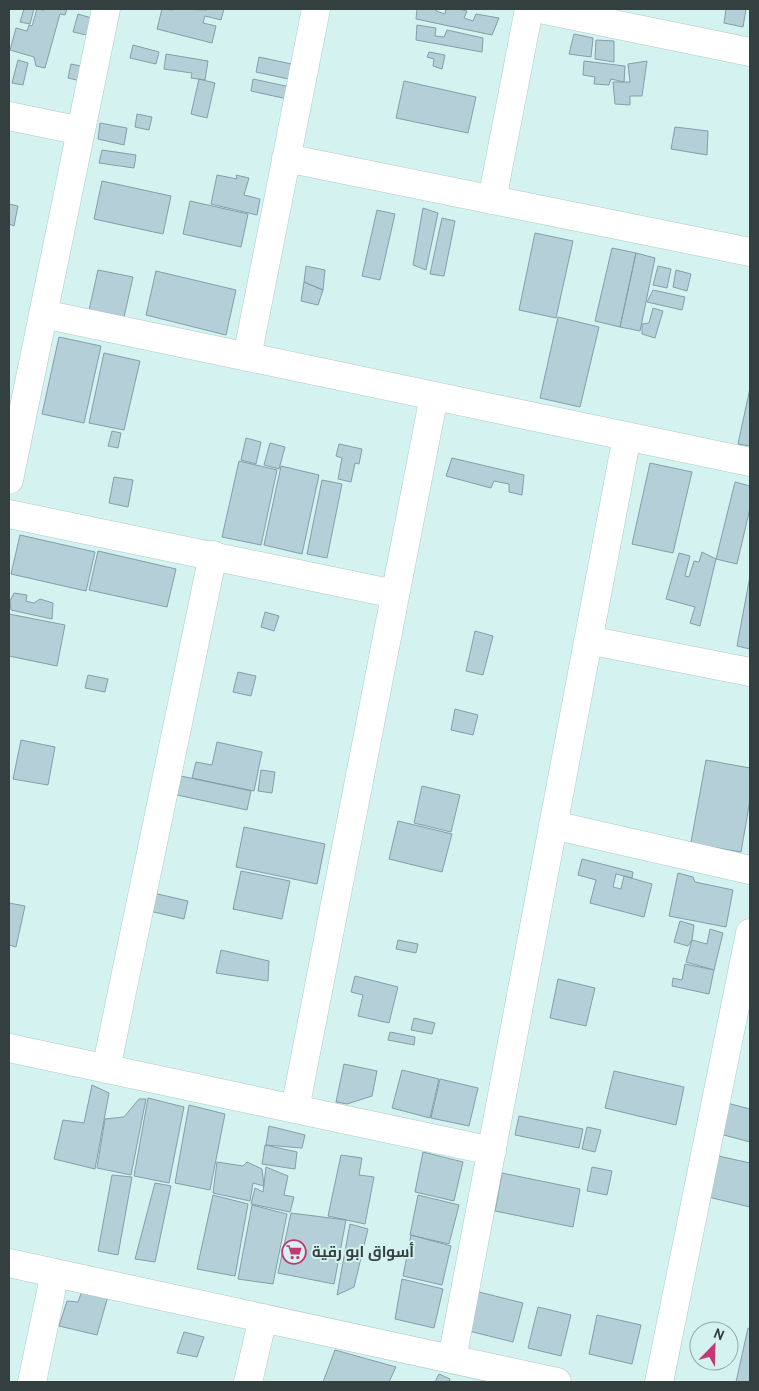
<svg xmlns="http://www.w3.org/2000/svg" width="759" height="1391" font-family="Overpass,Cairo,sans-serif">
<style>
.building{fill:#b4cfd8;stroke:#859ea8}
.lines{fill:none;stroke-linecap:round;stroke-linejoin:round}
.minor-casing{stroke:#adcac7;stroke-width:29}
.minor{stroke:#fff;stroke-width:28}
.labels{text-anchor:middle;stroke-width:4;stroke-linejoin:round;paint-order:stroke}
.poi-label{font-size:15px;font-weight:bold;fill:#34403f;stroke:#d4f2ef;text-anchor:start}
</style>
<rect width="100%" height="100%" fill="#d4f2ef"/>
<path class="building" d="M 24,9 L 34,9 L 30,24 L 20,22 Z
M 37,9 L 44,10 L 38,9 L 67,9 L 65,15 L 60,14 L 45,68 L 36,66 L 34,57 L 10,50 L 16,28 L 27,31 L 29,25 L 32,26 Z
M 162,9 L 173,10 L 173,9 L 207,10 L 207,9 L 224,9 L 221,20 L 205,16 L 203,23 L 216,26 L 212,43 L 157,29 Z
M 417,9 L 437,9 L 436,11 L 445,14 L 446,9 L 458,9 L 467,11 L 464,18 L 473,21 L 476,14 L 499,18 L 492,35 L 416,19 Z
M 726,9 L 746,9 L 743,27 L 724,23 Z
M 78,14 L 95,19 L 91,36 L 73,32 Z
M 417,25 L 436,28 L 435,36 L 444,37 L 447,30 L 483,38 L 482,52 L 416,40 Z
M 574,34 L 593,38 L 591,57 L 569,54 Z
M 596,40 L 614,41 L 614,62 L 595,59 Z
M 133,45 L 159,52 L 156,64 L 130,58 Z
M 429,52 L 445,55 L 442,69 L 433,66 L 434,59 L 427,57 Z
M 166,54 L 208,61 L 205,80 L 191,78 L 192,73 L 164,69 Z
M 259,57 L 296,65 L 293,80 L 256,72 Z
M 18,60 L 28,63 L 23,85 L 12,83 Z
M 584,61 L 625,66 L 624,82 L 611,79 L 609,85 L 594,84 L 595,77 L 583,75 Z
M 647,61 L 642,96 L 630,96 L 630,105 L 615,104 L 613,82 L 630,82 L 628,64 Z
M 71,64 L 85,67 L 81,81 L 68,78 Z
M 199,79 L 215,83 L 207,118 L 191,114 Z
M 253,79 L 295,88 L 292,100 L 251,91 Z
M 404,81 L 476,97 L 468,133 L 396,118 Z
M 137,114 L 152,117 L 149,130 L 135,127 Z
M 100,123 L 127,128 L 124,145 L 98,139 Z
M 675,127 L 708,131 L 707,155 L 671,149 Z
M 102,150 L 136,155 L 134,168 L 99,163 Z
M 217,175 L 237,179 L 236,175 L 249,178 L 244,195 L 260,199 L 257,215 L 211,204 Z
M 102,181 L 171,196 L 163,234 L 94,219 Z
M 190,201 L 248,214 L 241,247 L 183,234 Z
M 9,204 L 18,206 L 14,226 L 9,224 Z
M 423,208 L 438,213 L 426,270 L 413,265 Z
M 377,210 L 395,214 L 380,280 L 362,276 Z
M 442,218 L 455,221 L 444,276 L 430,274 Z
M 535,233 L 573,241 L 556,318 L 519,310 Z
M 612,248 L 636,253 L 620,327 L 595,321 Z
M 636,253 L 655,258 L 640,331 L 620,327 Z
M 306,266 L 325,270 L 323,290 L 304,282 Z
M 658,266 L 671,269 L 667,288 L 653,285 Z
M 98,270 L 133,277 L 124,317 L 89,310 Z
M 676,270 L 691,274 L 687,291 L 673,287 Z
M 156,271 L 236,290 L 226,335 L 146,315 Z
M 304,282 L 323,290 L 318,305 L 301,301 Z
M 653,290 L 685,297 L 682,310 L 647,302 Z
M 653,308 L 663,311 L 655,338 L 642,334 L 642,324 L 649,323 Z
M 558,317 L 599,327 L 580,407 L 540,398 Z
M 59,337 L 101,346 L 84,423 L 42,414 Z
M 104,353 L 140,361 L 124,430 L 89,423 Z
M 750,388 L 750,446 L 738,444 Z
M 112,431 L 121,433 L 118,448 L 108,446 Z
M 246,438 L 261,442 L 256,464 L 241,460 Z
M 270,443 L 285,447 L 279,469 L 264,465 Z
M 339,444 L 362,449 L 359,464 L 355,463 L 351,482 L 338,479 L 342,458 L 336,456 Z
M 452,458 L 524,475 L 522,495 L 509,492 L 509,484 L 494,481 L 491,488 L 446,476 Z
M 239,461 L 277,470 L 261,545 L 222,537 Z
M 650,463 L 692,472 L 673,553 L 632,544 Z
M 281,466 L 319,475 L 302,554 L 264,545 Z
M 114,477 L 133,480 L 128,507 L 109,503 Z
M 322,480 L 342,484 L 327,558 L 307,554 Z
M 735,482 L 750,486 L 750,508 L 737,564 L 716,559 Z
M 20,535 L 95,552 L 86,591 L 11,574 Z
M 98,551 L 176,569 L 167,607 L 89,590 Z
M 702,552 L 716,559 L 700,626 L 690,623 L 695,607 L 666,599 L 679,553 L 690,556 L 685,576 L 689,577 L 694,561 L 699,562 Z
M 750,576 L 750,649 L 737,646 Z
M 14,593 L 27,595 L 26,601 L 34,603 L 40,599 L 53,603 L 52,619 L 11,610 L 10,601 Z
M 265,612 L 279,616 L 274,631 L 261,627 Z
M 9,614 L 65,625 L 57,666 L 9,656 Z
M 475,631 L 493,636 L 483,675 L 466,671 Z
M 238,672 L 256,676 L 251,696 L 233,692 Z
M 88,675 L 108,679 L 105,692 L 85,688 Z
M 455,709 L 478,715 L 473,735 L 451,730 Z
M 21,740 L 55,747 L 48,785 L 13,779 Z
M 217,742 L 262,752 L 254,791 L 192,778 L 196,762 L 212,765 Z
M 706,760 L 750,768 L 750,800 L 741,852 L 706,846 L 704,856 L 689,853 Z
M 261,770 L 275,772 L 272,793 L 258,791 Z
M 181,776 L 251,791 L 247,810 L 177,795 Z
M 422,786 L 460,795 L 451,832 L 414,823 Z
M 398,821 L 452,834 L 442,872 L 389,859 Z
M 244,827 L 325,844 L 317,884 L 236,867 Z
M 582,859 L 633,872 L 632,878 L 616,874 L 613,887 L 621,889 L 624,876 L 652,884 L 644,917 L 590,903 L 596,880 L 578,875 Z
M 241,871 L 290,881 L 282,919 L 233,909 Z
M 678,873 L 693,877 L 695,882 L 733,890 L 726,927 L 669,916 Z
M 149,892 L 188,901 L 184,919 L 145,910 Z
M 9,903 L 25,906 L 16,947 L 9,945 Z
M 680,921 L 694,925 L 692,940 L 688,946 L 674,942 Z
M 710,929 L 723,933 L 714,970 L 686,962 L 692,940 L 707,944 Z
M 398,940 L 418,944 L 416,953 L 396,949 Z
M 221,950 L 269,961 L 268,981 L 216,973 Z
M 685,964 L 714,970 L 709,994 L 672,986 L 673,978 L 682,980 Z
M 355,976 L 398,987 L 389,1023 L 358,1016 L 363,995 L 351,992 Z
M 558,979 L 595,988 L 586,1026 L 550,1018 Z
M 414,1018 L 435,1023 L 432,1034 L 411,1030 Z
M 390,1032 L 415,1037 L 414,1045 L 388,1040 Z
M 344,1064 L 377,1071 L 372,1096 L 347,1104 L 336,1102 Z
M 402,1070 L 439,1079 L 430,1118 L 392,1108 Z
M 614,1071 L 684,1087 L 676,1125 L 605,1108 Z
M 440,1079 L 478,1088 L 469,1126 L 431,1118 Z
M 92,1085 L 109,1093 L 95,1169 L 54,1159 L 63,1120 L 84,1123 Z
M 148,1098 L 184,1107 L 169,1183 L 134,1176 Z
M 139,1099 L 146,1099 L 131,1175 L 97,1168 L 105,1119 L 124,1117 Z
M 727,1103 L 750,1109 L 750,1142 L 720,1134 Z
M 189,1105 L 225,1114 L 210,1190 L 175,1183 Z
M 519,1116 L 583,1129 L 579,1148 L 515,1135 Z
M 269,1126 L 305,1135 L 302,1148 L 266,1145 Z
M 587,1127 L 601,1130 L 595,1152 L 582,1149 Z
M 265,1145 L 297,1152 L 295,1169 L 262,1164 Z
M 423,1152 L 463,1162 L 454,1201 L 415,1192 Z
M 341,1155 L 362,1158 L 359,1175 L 374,1177 L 365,1224 L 328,1216 Z
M 714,1155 L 750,1163 L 750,1207 L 704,1196 Z
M 217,1162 L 243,1166 L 247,1162 L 262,1169 L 264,1186 L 253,1183 L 250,1201 L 213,1193 Z
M 266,1167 L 288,1176 L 284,1195 L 294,1197 L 290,1212 L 251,1204 L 255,1188 L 263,1192 Z
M 592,1167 L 612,1171 L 607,1195 L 587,1191 Z
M 502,1173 L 580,1189 L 573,1227 L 495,1211 Z
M 112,1175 L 132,1177 L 118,1255 L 98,1251 Z
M 155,1183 L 171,1186 L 155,1262 L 135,1259 Z
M 213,1195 L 248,1204 L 235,1276 L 197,1269 Z
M 418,1195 L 459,1205 L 449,1244 L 410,1235 Z
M 252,1205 L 287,1214 L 273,1284 L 238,1279 Z
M 291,1213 L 346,1220 L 334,1284 L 278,1273 Z
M 350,1224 L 368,1229 L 354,1287 L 337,1295 Z
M 411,1235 L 451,1246 L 442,1285 L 403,1276 Z
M 402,1279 L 443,1289 L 434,1328 L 395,1319 Z
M 83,1288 L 108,1296 L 97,1335 L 59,1326 L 67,1301 L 78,1302 Z
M 475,1291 L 523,1303 L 513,1342 L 465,1330 Z
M 538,1307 L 571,1315 L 561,1356 L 528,1348 Z
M 597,1315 L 641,1325 L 632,1364 L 589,1354 Z
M 748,1328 L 750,1329 L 750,1382 L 736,1382 Z
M 184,1332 L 204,1337 L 197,1357 L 177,1353 Z
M 335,1350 L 396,1367 L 389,1382 L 323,1382 Z
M 439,1374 L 450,1379 L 449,1382 L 435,1382 Z"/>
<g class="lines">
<g class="minor-casing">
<path id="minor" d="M 540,9 L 750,52
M 9,116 L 81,131
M 286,158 L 750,252
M 492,200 L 529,9
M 43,314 L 750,462
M 247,357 L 316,9
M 9,480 L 106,9
M 9,514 L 395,594
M 588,640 L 750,672
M 553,825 L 750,870
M 9,1048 L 492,1151
M 106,1069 L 213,555
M 295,1109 L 434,396
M 9,1263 L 557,1382
M 452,1359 L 627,436
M 32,1382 L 55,1273
M 248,1382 L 263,1318
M 659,1382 L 750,933"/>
</g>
<use href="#minor" class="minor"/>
</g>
<defs>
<g id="supermarket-ring" transform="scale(1.25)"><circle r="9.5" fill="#d4f2ef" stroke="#c23976" stroke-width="1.5"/><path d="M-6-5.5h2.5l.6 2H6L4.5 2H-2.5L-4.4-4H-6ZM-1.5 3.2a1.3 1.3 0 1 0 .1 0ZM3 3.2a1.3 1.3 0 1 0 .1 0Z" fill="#c23976"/></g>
</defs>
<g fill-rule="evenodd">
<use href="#supermarket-ring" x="294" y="1252"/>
</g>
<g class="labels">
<g class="poi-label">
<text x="312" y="1257">أسواق ابو رقية</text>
</g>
</g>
<rect width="759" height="1391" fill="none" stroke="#34403f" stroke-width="20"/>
<g transform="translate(714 1346) rotate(23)"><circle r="24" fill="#d4f2ef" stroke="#94aba9"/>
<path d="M0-4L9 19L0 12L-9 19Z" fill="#c23976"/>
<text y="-8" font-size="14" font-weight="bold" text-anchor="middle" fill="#34403f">N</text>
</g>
</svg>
